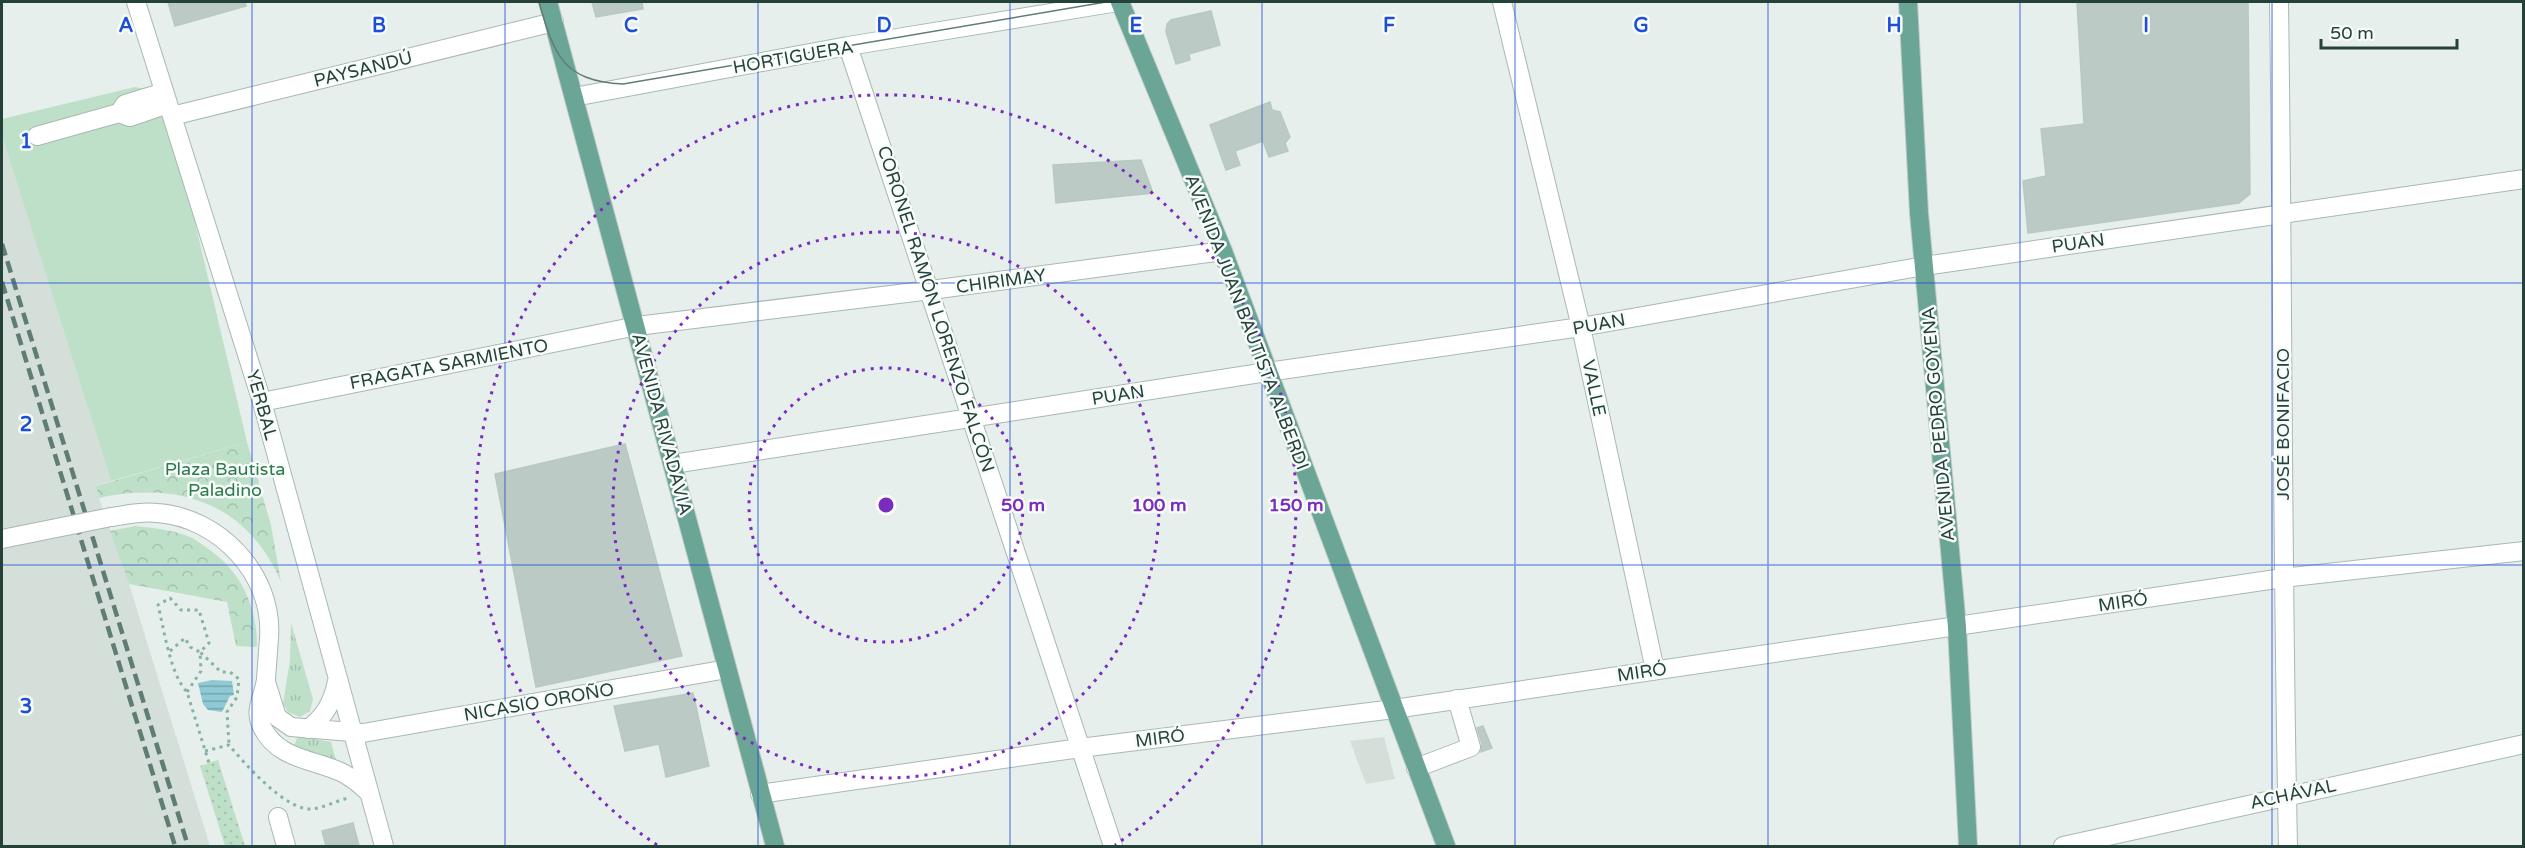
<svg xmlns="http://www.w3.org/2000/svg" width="2525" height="848" font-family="'Varela Round',sans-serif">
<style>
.built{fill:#d4dfda}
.grass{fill:url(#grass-tufts)}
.forest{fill:url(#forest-crowns)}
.garden{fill:url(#garden-dots)}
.pitch{fill:#bfe0c8}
.water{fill:url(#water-rules)}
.building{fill:#bbcac4;stroke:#b8c9c2;stroke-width:1.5}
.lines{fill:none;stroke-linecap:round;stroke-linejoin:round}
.minor-casing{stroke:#a8b8b2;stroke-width:20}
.major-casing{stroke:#c2cac8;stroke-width:20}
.path{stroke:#86b3a5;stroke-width:3;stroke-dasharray:3 4.5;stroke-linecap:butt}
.minor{stroke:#fff;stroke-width:18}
.major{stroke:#6aa596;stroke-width:18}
.tram{stroke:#5f7d75;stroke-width:1.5}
.rail{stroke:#5f7d75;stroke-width:4.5;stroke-dasharray:12 6;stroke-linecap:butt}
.minor-bridge-casing{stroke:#a8b8b2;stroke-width:20;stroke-linecap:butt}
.minor-bridge{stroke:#fff;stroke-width:18}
.grid{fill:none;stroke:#1d4ed8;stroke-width:1.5;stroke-opacity:0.55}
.ring{fill:none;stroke:#7b2cbf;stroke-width:3;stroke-dasharray:3 6}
.labels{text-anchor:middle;stroke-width:5;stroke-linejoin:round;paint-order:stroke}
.street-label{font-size:18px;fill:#24423a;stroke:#f7fbf9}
.park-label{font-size:18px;fill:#2d7a4b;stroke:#f7fbf9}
.grid-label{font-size:20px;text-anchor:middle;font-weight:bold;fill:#1d4ed8;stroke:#f7fbf9;stroke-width:5;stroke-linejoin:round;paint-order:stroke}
.centre{fill:#7b2cbf;stroke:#f7fbf9;stroke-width:3}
.ring-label{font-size:18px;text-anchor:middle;font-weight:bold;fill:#7b2cbf;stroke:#f7fbf9;stroke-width:5;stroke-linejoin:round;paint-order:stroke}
</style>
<defs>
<pattern id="grass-tufts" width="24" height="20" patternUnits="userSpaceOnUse" patternTransform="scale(1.5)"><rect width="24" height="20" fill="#bfe0c8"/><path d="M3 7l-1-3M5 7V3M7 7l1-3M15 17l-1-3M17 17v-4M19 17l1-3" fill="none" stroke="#a4c1ad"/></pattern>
<pattern id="forest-crowns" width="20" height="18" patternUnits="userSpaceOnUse" patternTransform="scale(1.5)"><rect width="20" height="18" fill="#bfe0c8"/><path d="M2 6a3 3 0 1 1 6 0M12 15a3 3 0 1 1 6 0" fill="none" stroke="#a4c1ad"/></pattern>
<pattern id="garden-dots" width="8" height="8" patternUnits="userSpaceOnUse" patternTransform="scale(1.5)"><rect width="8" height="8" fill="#bfe0c8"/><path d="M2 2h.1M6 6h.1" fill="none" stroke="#a4c1ad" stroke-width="1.8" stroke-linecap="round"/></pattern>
<pattern id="water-rules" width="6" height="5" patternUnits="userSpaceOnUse" patternTransform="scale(1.5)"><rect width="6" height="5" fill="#8ec9d4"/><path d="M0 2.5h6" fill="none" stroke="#74a5ad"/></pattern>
</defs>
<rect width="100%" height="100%" fill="#e6efeb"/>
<path class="built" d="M 2,136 L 111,481 L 96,486 L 99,498 L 129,584 L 210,846 L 2,846 Z
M 1384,737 L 1395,779 L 1366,784 L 1350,741 Z"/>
<path class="grass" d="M 291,623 L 313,699 L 310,711 L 300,717 L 288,712 L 283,704 L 290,660 Z
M 304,737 L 331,742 L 338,768 L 294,746 L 297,738 Z"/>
<path class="forest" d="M 247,442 L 271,525 L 281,582 C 247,503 179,481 99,498 L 96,486 Z
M 135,526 C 154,528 173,530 190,537 C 197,540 204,546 210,550 C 242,573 257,607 257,647 L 236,646 L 227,602 L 129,584 L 110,531 Z"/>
<path class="garden" d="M 218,760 L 245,846 L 225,846 L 200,766 Z"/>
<path class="pitch" d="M 135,87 L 164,92 L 247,442 L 111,481 L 2,136 L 2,119 Z"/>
<path class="water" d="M 212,680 L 232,681 L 234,695 L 230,696 L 222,712 L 208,710 L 203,704 L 198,683 Z"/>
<path class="building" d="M 168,2 L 245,2 L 246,6 L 175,26 Z
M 592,2 L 642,2 L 643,9 L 596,17 Z
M 2077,2 L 2248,2 L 2250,194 L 2239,203 L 2028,233 L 2023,181 L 2046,176 L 2041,129 L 2084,124 Z
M 1211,11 L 1220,45 L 1189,54 L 1190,60 L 1176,64 L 1166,32 L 1167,24 L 1171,20 Z
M 1270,102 L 1272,110 L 1280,112 L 1290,137 L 1285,143 L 1288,151 L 1269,157 L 1263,141 L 1235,151 L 1240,165 L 1226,170 L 1210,125 Z
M 1141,160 L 1153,193 L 1056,203 L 1053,165 Z
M 625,444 L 682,656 L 536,687 L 495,474 Z
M 693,693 L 709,766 L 666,777 L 659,744 L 625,751 L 614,706 Z
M 1483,726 L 1492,748 L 1481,752 L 1482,744 L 1477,728 Z
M 353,823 L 359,846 L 326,846 L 322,831 Z"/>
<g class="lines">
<g class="minor-casing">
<path id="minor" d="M 136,2 L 262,402 L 384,846
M 1502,2 L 1581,327 L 1655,670
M 2279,2 C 2283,283 2282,565 2288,846
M 848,46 L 1113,846
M 574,97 L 848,46 L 1118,2
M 119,113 L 125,104 L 164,92
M 172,116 L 554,22
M 37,136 L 119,113 L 130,117 L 168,104
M 262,402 L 637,326 L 931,290 L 1223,251
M 673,464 L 1267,372 L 1581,327 L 1924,266 L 2524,179
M 111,517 C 126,515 141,511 157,513 C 219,517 274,575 269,638 C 268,652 267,666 266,679 C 264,697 253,709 262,727 C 278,760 314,759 343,773 C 352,778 360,784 368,792
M 266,682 L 277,717 L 291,727 L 363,733 L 727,669
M 308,729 C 325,716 333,702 337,681
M 1416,768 L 1471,747 L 1457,699
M 760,794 L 1080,748 L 1394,709 L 2283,578 L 2524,551
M 278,817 L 286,846
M 2063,846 L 2524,744"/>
</g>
<g class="major-casing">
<path id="major" d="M 548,2 L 775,846
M 1120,2 L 1223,251 L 1446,846
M 1908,2 L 1919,213 L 1957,627 L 1968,846"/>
</g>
<path class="path" d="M 170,651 L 185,638 L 190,647 L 200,652 L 209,643 L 199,610 L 181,610 L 170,598 L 158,605 C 164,629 170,674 187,692 L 209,763
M 187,692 L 201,671 L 200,652 L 221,672 L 230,672 L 239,679 L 237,697 L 227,712 L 229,745
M 205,751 L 229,745 C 245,764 286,811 312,809 C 323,808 336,801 348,798"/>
<use href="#minor" class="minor"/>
<use href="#major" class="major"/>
<path class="tram" d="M 539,2 C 554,54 562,81 623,84 L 1106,2"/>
<path class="rail" d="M 2,244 L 188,846
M 2,282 L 175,846"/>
<g class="minor-bridge-casing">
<path id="minor-bridge" d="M 2,539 L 111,517"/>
</g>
<use href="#minor-bridge" class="minor-bridge"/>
</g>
<path class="grid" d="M 252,2 L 252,846M 505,2 L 505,846M 758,2 L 758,846M 1010,2 L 1010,846M 1262,2 L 1262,846M 1515,2 L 1515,846M 1768,2 L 1768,846M 2020,2 L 2020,846M 2272,2 L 2272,846M 2,283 L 2524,283M 2,565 L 2524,565"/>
<g class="ring">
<circle cx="886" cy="505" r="137"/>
<circle cx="886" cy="505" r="273"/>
<path d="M657 845A410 410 0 1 1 1115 845"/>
</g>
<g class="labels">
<g class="street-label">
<text transform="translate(793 57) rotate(-10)" y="6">HORTIGUERA</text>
<text transform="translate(363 69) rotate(-14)" y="6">PAYSANDÚ</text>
<text transform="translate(2078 243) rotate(-8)" y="6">PUAN</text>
<text transform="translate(1001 281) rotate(-8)" y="6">CHIRIMAY</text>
<text transform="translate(936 309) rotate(72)" y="6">CORONEL RAMÓN LORENZO FALCÓN</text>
<text transform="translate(1247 322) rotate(69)" y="6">AVENIDA JUAN BAUTISTA ALBERDI</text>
<text transform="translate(1599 324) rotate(-10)" y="6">PUAN</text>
<text transform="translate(449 364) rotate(-11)" y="6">FRAGATA SARMIENTO</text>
<text transform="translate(1594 388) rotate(78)" y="6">VALLE</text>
<text transform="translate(1118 395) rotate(-9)" y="6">PUAN</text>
<text transform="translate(262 405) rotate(74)" y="6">YERBAL</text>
<text transform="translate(662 424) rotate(75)" y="6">AVENIDA RIVADAVIA</text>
<text transform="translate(1938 424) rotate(-95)" y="6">AVENIDA PEDRO GOYENA</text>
<text transform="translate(2283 424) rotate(-90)" y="6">JOSÉ BONIFACIO</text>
<text transform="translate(2123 602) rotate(-8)" y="6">MIRÓ</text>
<text transform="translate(1642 672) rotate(-8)" y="6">MIRÓ</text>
<text transform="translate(539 702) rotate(-10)" y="6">NICASIO OROÑO</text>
<text transform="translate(1160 738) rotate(-7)" y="6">MIRÓ</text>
<text transform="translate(2293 794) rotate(-12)" y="6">ACHÁVAL</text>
</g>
<g class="park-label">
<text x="225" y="475">Plaza Bautista<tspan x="225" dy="21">Paladino</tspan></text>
</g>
</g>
<g class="grid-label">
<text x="126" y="32">A</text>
<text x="379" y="32">B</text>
<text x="631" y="32">C</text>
<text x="884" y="32">D</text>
<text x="1136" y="32">E</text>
<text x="1389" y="32">F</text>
<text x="1641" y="32">G</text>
<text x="1894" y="32">H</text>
<text x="2146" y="32">I</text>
<text x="26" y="148">1</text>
<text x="26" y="431">2</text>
<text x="26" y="713">3</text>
</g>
<circle cx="886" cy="505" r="9" class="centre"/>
<g class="ring-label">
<text x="1023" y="511">50 m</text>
<text x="1159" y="511">100 m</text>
<text x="1296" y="511">150 m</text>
</g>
<rect width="2525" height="848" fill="none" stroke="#24423a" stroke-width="6"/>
<path d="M2321 39v9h136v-9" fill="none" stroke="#24423a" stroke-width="3"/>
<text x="2330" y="39" font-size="18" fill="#24423a" stroke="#f7fbf9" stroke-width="4.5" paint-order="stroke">50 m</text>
</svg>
